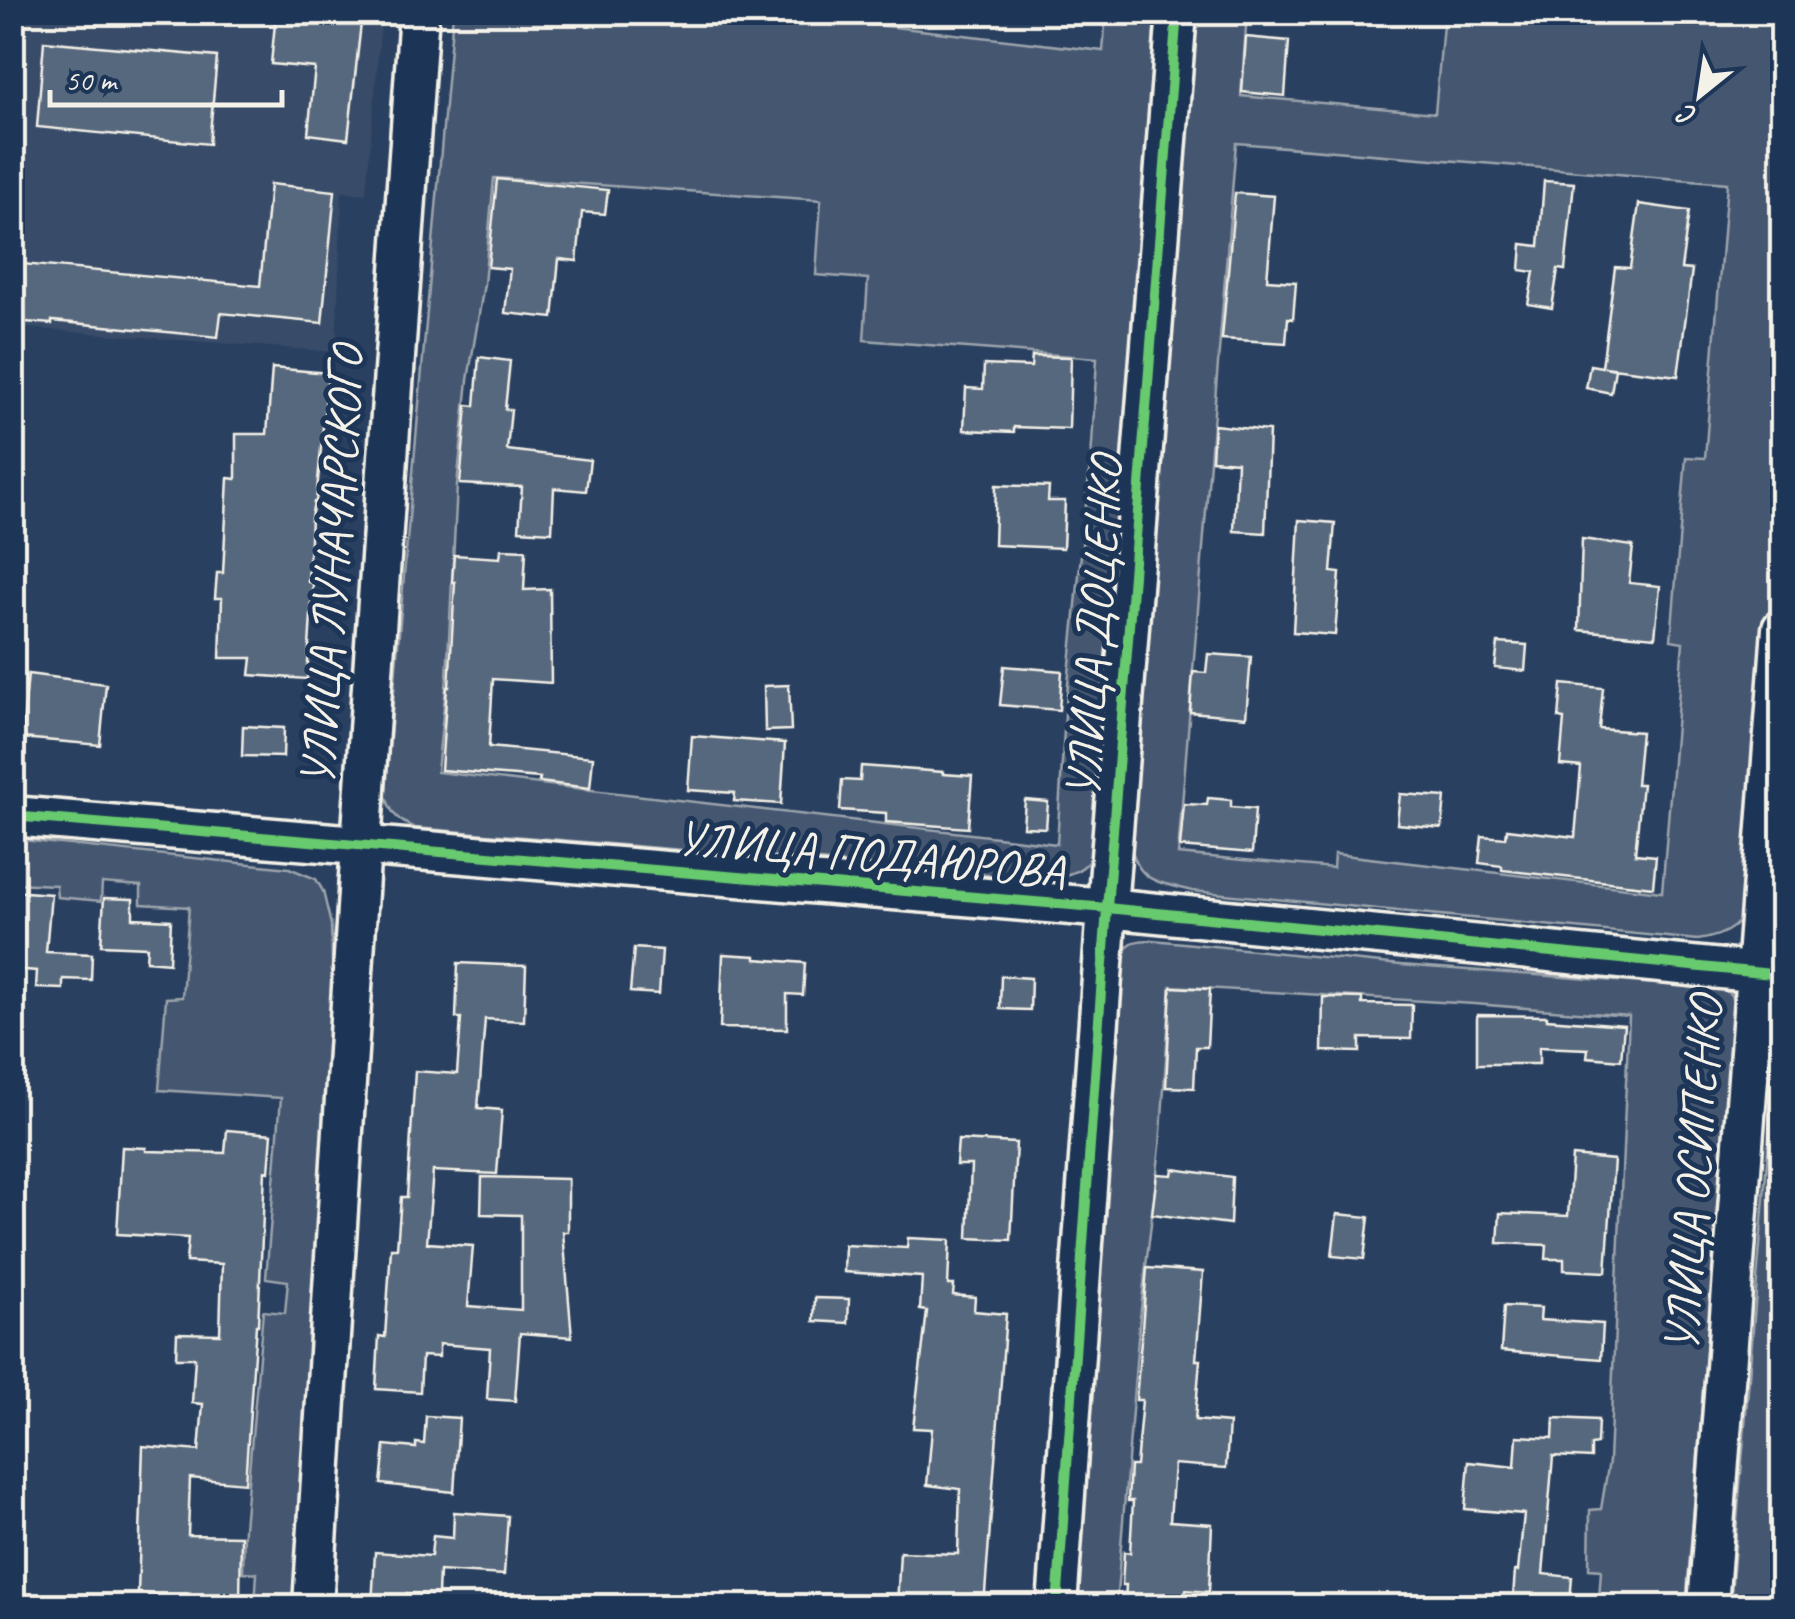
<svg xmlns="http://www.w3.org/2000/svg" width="1795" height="1619" font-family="Caveat,sans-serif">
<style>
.built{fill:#374c69}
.green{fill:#445771;stroke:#9ca4ac;stroke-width:2.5;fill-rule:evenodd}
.building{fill:#56677d;stroke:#f4f1e8;stroke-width:2.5}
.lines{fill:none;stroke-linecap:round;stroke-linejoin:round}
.minor-casing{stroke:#f4f1e8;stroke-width:45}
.minor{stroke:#1d3557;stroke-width:38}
.cycleway-casing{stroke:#1d3557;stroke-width:16}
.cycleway{stroke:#67ca6e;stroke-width:10}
.labels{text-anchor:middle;stroke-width:10;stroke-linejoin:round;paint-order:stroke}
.street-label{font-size:48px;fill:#f4f1e8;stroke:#1d3557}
</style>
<rect width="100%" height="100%" fill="#2a4060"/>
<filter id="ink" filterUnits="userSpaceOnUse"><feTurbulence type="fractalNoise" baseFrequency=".01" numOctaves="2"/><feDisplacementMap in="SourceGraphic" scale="20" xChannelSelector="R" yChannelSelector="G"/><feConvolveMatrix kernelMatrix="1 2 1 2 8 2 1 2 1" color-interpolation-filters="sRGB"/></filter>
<g filter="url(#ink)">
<path class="built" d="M 12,13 L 382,13 L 366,194 L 342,192 L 336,352 L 13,327 Z"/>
<path class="green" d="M 453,13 L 840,13 L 842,21 L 1103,51 L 1106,13 L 1155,13 L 1103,818 C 1094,865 1088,874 1039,879 L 415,828 C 396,820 391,813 385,794 ZM 494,178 L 821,200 L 816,275 L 868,279 L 864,340 L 1097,358 L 1092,445 L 1065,714 L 1057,844 L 437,772 L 447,678 L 457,485 L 468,380 L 484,284 Z
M 1192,13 L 1247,13 L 1241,96 L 1435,113 L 1444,13 L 1782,13 L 1782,537 L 1754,892 C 1744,924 1730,935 1698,940 L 1193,891 C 1148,880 1137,881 1128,833 ZM 1236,143 L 1727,183 L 1705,458 L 1686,457 L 1671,640 L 1683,642 L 1662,892 L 1334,854 L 1333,868 L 1178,854 Z
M 13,839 L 289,868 L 316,879 L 323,891 L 331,925 L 335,1055 L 301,1606 L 255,1606 L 257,1573 L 243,1572 L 244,1528 L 263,1311 L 285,1313 L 288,1281 L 266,1278 L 281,1098 L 159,1090 L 166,998 L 182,997 L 189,907 L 141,904 L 141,886 L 102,883 L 101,901 L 57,897 L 56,885 L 13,883 Z
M 1153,940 L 1401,965 L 1723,989 L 1731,995 L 1734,1006 L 1686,1606 L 1581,1606 L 1582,1600 L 1599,1600 L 1601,1570 L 1589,1569 L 1590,1510 L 1601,1509 L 1609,1461 L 1629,1016 L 1474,1004 L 1171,986 L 1160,1147 L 1139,1326 L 1116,1606 L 1070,1606 L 1122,956 C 1130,939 1136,941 1153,940 Z
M 1781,992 L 1782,1606 L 1730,1606 Z"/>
<path class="building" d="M 276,13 L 361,23 L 348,139 L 308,134 L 315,68 L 271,64 Z
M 1246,37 L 1289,41 L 1285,96 L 1242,92 Z
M 44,41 L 217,57 L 209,144 L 37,127 Z
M 497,179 L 608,190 L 605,214 L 582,212 L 577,261 L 559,259 L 553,318 L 505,313 L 510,269 L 488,267 Z
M 1544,181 L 1574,183 L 1565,270 L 1558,269 L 1552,308 L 1528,304 L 1534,272 L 1520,270 L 1522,244 L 1539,246 Z
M 270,184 L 335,191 L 322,323 L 221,313 L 218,337 L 52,321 L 52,324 L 12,321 L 12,263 L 260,286 Z
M 1235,193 L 1274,196 L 1267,280 L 1296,282 L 1293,319 L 1288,318 L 1286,343 L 1222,339 Z
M 1639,204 L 1689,211 L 1681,269 L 1692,270 L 1678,376 L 1604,367 L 1615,369 L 1611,393 L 1586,388 L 1590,365 L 1602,367 L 1615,267 L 1630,268 Z
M 1032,356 L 1071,357 L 1069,429 L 1014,427 L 1014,432 L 964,430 L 966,388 L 983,389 L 984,365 L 1031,367 Z
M 479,357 L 510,361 L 505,409 L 511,410 L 507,450 L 590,460 L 586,491 L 554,488 L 552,532 L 519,530 L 522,487 L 460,484 L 467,405 L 475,406 Z
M 272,368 L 328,373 L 316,502 L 314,502 L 311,518 L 308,582 L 313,583 L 307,679 L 250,675 L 252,658 L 220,658 L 222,598 L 215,598 L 217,573 L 223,573 L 228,478 L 236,479 L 236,434 L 267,434 Z
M 1214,425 L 1269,431 L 1265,533 L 1234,531 L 1237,462 L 1212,460 Z
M 996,485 L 1049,487 L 1048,501 L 1065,501 L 1063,548 L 994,545 Z
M 1299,520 L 1335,523 L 1331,572 L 1340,573 L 1335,635 L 1293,632 Z
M 1582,539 L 1633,546 L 1629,583 L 1660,586 L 1655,637 L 1579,630 Z
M 501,549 L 526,550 L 524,590 L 550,589 L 551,683 L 493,679 L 489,747 L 593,757 L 590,788 L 539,782 L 540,778 L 441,770 L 447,687 L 449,687 L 455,582 L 452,582 L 454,555 L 500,558 Z
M 1498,643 L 1527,645 L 1525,671 L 1495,668 Z
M 1208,654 L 1251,657 L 1246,717 L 1190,712 L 1193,672 L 1206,673 Z
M 1004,666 L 1062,671 L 1059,710 L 1000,705 Z
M 28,674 L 106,684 L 100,745 L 22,738 Z
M 1562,684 L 1603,688 L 1599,729 L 1641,732 L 1636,784 L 1642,784 L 1635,854 L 1656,856 L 1653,887 L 1502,870 L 1502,866 L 1479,863 L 1482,836 L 1506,838 L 1507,829 L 1575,837 L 1581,767 L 1560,765 L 1564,719 L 1559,718 Z
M 789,685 L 791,730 L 765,731 L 764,686 Z
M 243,726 L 284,728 L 283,757 L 242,756 Z
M 692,736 L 785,743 L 781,804 L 734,801 L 735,793 L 688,790 Z
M 861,766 L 943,772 L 943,774 L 972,776 L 968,828 L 886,822 L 886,813 L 840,810 L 842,780 L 860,781 Z
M 1400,794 L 1445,797 L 1442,828 L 1397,824 Z
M 1208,798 L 1231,800 L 1231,807 L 1255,809 L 1252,853 L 1180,847 L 1184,804 L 1207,805 Z
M 1025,800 L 1048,802 L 1046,828 L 1023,827 Z
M 12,891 L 51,894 L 46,952 L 92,954 L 91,980 L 63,979 L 63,989 L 36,988 L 37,971 L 12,969 Z
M 104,898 L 133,899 L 133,918 L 171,920 L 169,963 L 146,961 L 147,947 L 101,945 Z
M 634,948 L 662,950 L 659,994 L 630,992 Z
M 723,954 L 756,956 L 756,959 L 805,963 L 803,995 L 787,994 L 787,1029 L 720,1028 Z
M 458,963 L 526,966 L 524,1021 L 485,1019 L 478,1108 L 502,1110 L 497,1174 L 433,1171 L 427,1243 L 473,1246 L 468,1306 L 521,1310 L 521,1215 L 481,1214 L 482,1177 L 568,1179 L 568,1232 L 563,1232 L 572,1337 L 520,1333 L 515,1401 L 487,1399 L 490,1348 L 439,1344 L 439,1357 L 422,1356 L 420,1392 L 376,1389 L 379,1336 L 385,1337 L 391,1248 L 397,1248 L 401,1197 L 407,1197 L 415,1071 L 457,1074 L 461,1018 L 456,1018 Z
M 1001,976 L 1031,978 L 1030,1010 L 1000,1009 Z
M 1171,987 L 1210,989 L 1207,1047 L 1196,1047 L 1194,1088 L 1166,1087 Z
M 1323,997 L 1362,998 L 1362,1004 L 1412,1005 L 1411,1039 L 1360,1038 L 1360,1052 L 1322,1051 Z
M 1477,1015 L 1547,1016 L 1547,1019 L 1624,1025 L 1621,1060 L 1587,1057 L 1588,1049 L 1539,1047 L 1539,1064 L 1477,1064 Z
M 227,1130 L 272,1134 L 269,1172 L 265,1171 L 258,1325 L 256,1325 L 245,1483 L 190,1478 L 188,1535 L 241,1536 L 240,1602 L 138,1593 L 143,1446 L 199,1451 L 203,1404 L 192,1403 L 195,1358 L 176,1358 L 177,1333 L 220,1334 L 222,1264 L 186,1262 L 188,1238 L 117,1234 L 122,1147 L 146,1148 L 146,1151 L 225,1153 Z
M 958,1140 L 1016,1143 L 1011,1240 L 968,1238 L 971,1165 L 956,1165 Z
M 1572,1156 L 1614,1160 L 1606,1272 L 1564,1270 L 1564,1259 L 1546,1259 L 1547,1245 L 1498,1243 L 1500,1213 L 1568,1216 Z
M 1173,1169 L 1232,1177 L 1230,1224 L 1152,1214 L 1157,1174 L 1172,1175 Z
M 1337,1214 L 1369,1217 L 1364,1259 L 1332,1256 Z
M 908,1238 L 950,1240 L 948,1285 L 954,1285 L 953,1295 L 975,1297 L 974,1311 L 1006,1314 L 984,1606 L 897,1606 L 900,1552 L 958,1554 L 960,1489 L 927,1485 L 932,1429 L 913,1428 L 927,1311 L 920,1310 L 922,1277 L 844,1272 L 845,1245 L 907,1248 Z
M 1147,1268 L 1203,1272 L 1196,1360 L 1200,1360 L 1195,1420 L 1229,1423 L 1226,1468 L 1174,1464 L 1170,1521 L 1212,1524 L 1209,1592 L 1186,1590 L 1184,1606 L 1158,1606 L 1125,1602 L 1126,1585 L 1122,1585 L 1124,1552 L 1130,1553 L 1133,1501 L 1128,1501 L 1130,1466 L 1136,1466 L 1142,1400 L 1136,1400 Z
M 815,1298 L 849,1299 L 848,1323 L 814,1321 Z
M 1504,1306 L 1541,1308 L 1540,1320 L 1603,1324 L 1601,1359 L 1501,1351 Z
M 426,1416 L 459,1418 L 454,1492 L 381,1484 L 385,1445 L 416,1448 L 416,1443 L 424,1444 Z
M 1554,1418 L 1598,1420 L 1597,1444 L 1591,1445 L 1591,1458 L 1553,1456 L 1543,1574 L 1572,1577 L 1570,1601 L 1513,1597 L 1515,1571 L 1518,1571 L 1524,1514 L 1465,1509 L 1469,1462 L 1515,1467 L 1517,1436 L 1553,1438 Z
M 454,1512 L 508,1516 L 504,1575 L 439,1571 L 438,1595 L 407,1593 L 406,1606 L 372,1606 L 375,1552 L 431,1556 L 433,1536 L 453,1538 Z"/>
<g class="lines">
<g class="minor-casing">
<path id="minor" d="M 12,816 L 1107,908 L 1782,975
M 313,1606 L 361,845 L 419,12
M 1057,1606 L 1107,908 L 1177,12
M 1708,1606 L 1782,629"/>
</g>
<use href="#minor" class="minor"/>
<g class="cycleway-casing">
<path id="cycleway" d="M 12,816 L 1107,908 L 1782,975
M 1057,1606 L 1107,908 L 1177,12"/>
</g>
<use href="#cycleway" class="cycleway"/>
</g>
</g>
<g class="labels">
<g class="street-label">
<text transform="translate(331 566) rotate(-86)" y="17">УЛИЦА ЛУНАЧАРСКОГО</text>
<text transform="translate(1093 627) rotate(-86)" y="17">УЛИЦА ДОЦЕНКО</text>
<text transform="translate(871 853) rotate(5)" y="17">УЛИЦА ПОДАЮРОВА</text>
<text transform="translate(1692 1174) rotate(-86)" y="17">УЛИЦА ОСИПЕНКО</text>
</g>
</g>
<rect width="1795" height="1619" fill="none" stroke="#1d3557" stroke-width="50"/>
<rect x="25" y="25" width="1745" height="1569" fill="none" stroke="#f4f1e8" stroke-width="4" filter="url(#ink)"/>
<g transform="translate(1700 95) rotate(210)" stroke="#1d3557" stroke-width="8" paint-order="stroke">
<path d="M0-8L18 38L0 25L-18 38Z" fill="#f4f1e8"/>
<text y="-15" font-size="28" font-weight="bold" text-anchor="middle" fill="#f4f1e8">С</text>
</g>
<path d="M50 90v15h232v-15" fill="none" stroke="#f4f1e8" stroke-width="5"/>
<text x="65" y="90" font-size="30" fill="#f4f1e8" stroke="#1d3557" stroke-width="8" paint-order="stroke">50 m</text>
</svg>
